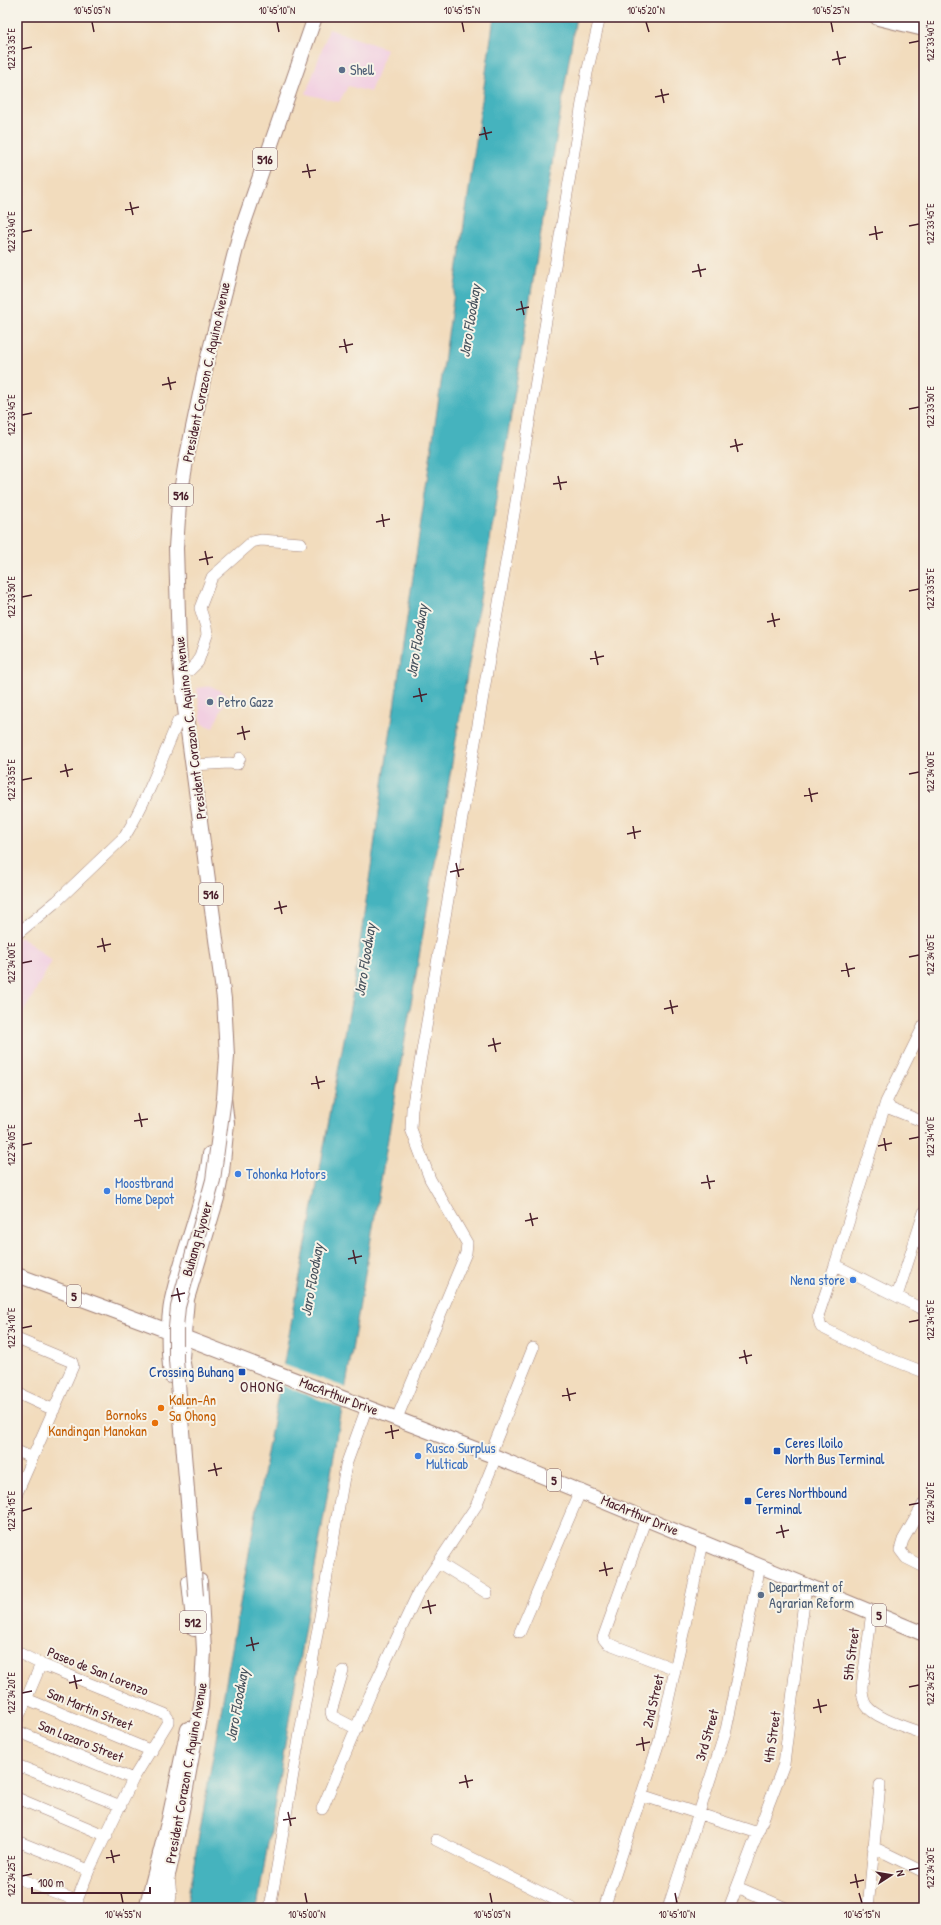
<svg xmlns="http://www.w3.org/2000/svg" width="941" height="1925" font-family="'Patrick Hand',sans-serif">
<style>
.built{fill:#f2cfe1}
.water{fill:#44b3be;stroke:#476974}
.pier{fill:#f2dcbd}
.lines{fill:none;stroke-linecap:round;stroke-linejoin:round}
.minor-casing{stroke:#9e7e74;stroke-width:12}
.major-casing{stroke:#9e7e74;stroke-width:16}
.highway-casing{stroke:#9e7e74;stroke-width:18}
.minor{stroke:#fff;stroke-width:11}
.major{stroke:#fff;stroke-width:14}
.highway{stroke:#fff;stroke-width:16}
.major-bridge-casing{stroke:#9e7e74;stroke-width:16;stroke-linecap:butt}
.major-bridge{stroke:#fff;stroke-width:14}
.ticks{fill:none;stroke:#4a1f2b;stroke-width:1.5}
.service-dot{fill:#5c6f8a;stroke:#f7f3e8;stroke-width:1.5}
.shop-dot{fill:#3f7fe0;stroke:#f7f3e8;stroke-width:1.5}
.transit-dot{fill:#1a4fb4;stroke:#f7f3e8;stroke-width:1.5}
.food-dot{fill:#e8710a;stroke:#f7f3e8;stroke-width:1.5}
.labels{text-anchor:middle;stroke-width:4;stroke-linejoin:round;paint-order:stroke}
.shield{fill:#f7f3e8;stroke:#7e5f64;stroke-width:1}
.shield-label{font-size:13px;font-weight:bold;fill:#4a1f2b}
.service-label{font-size:14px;fill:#4e5e75;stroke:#f7f3e8;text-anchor:start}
.street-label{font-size:14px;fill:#4a1f2b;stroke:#f7f3e8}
.shop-label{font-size:14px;fill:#366cbe;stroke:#f7f3e8;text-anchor:start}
.transit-label{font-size:14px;fill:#164399;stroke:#f7f3e8;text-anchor:start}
.food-label{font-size:14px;fill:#c56008;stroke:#f7f3e8;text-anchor:start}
.water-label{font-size:15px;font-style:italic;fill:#48535e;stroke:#f7f3e8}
.neighbourhood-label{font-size:15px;letter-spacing:1px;fill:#4a1f2b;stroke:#f7f3e8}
.neatline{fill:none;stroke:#4a1f2b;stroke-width:1.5}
.ticks-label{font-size:10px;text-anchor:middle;fill:#4a1f2b}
</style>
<rect width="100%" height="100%" fill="#f7f3e8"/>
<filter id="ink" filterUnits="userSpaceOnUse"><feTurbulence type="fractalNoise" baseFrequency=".025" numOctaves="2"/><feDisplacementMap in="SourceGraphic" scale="8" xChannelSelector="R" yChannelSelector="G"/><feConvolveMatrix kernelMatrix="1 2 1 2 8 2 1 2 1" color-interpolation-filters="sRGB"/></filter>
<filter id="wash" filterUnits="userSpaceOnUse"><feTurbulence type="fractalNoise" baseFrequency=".012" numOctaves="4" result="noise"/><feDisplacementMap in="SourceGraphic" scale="16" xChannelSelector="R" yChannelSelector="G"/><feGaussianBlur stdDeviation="0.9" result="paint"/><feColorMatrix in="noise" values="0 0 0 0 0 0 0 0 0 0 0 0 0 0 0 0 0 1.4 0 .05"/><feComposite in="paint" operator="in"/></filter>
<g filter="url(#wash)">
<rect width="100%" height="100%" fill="#f2dcbd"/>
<path class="built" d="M 329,29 L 387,49 L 370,92 L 348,86 L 339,102 L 306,94 Z
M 211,686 L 228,695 L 213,728 L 202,724 L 197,688 Z
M 21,936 L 52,961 L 17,1024 L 17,939 Z"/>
<path class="water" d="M 494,17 L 576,17 L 506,446 L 257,1908 L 186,1908 L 260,1491 L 353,991 Z"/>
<path class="pier" d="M 282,1364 L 347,1388 L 344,1409 L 278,1384 Z"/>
</g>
<g filter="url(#ink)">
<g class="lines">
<g class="minor-casing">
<path id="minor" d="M 190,670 L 198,662 L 207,635 L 206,627 L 200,608 L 212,577 L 252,542 L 261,540 L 301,543
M 193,765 L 229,763 L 237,764 L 240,758
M 17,934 L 57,901 L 125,836 C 147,800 162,759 178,721
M 924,1025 L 886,1102 L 835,1265 L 924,1310
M 886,1102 L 891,1109 L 924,1122
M 924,1232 L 919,1228 L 924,1212
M 835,1265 L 818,1316 L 821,1327 L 867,1350 L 924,1372
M 897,1296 L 919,1228
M 17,1339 L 72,1362 L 73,1366 L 17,1493
M 17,1393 L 54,1410
M 397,1418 L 466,1253 L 467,1243 L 430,1179 L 411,1129 L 412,1109 L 508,550 L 587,73 L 600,17
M 17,1451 L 32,1458
M 490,1455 L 533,1348
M 924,1503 L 903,1540 L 900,1550 L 906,1558 L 924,1567
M 646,1518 L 603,1638 L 607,1643 L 675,1669
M 439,1563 L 487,1593
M 872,1612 L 862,1686 C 862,1692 862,1699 866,1705 C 874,1718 909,1728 924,1734
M 520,1632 L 581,1490
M 17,1652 L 41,1664 L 165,1714 L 168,1718 L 168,1722 L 133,1779 L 89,1870 L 74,1908
M 343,1671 L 331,1712 L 332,1716 L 357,1729
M 17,1695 L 152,1751
M 17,1721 L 41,1664
M 17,1731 L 133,1779
M 17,1765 L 121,1806
M 641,1795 L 758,1833
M 17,1798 L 107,1836
M 322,1809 L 370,1695 L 418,1593 L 476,1506 L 496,1457
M 436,1840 L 572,1908
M 17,1841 L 89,1870
M 873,1847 L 924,1872
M 169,1876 L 171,1895 L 169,1908
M 17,1878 L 78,1901
M 737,1887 L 786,1908
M 270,1908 L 346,1465 L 367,1407
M 604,1908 L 659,1742 L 703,1543
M 668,1908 L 726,1730 L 760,1566
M 729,1908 L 784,1764 L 806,1585
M 868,1908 L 880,1785"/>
</g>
<g class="major-casing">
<path id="major" d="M 17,1275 L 147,1323 L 496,1457 L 924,1634
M 184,1369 L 182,1358 L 187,1299 L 217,1198 L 222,1172 L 227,1123 L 224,1098 L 227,1056 L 224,999 L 183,694 L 179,648 L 176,548 L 179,503 L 186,461 L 207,361 L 239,237 L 315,17
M 171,1376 C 168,1350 167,1324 172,1299 C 183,1250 204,1204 210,1154
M 189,1582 L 194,1629
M 146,1908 L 169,1819 L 188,1729
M 158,1908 L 169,1871 L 180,1821 L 201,1706 L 204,1650 L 200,1581"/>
</g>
<g class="highway-casing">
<path id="highway" d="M 878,17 L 924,28"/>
</g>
<use href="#minor" class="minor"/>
<use href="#major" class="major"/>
<use href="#highway" class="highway"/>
<g class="major-bridge-casing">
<path id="major-bridge" d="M 196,1596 L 176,1360 L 176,1327 L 178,1307 L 213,1180 L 224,1098"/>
</g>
<use href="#major-bridge" class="major-bridge"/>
</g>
</g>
<path class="ticks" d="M 92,22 L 94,32M 277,22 L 279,32M 462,22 L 464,32M 646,22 L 649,32M 831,22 L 833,32M 909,43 L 919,41M 22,49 L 32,47M 837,51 L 840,65M 832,60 L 846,57M 661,89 L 664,103M 655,97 L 669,94M 484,127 L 487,140M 479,135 L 492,132M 307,164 L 310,178M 302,172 L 316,170M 130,202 L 133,215M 125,210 L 139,207M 875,226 L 877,240M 909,226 L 919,224M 22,232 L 32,230M 869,235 L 883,232M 698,264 L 701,277M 692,272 L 706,269M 521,301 L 524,315M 516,310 L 529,307M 344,339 L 347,353M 339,347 L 353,344M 168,377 L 171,390M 162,385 L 176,382M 909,409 L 919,407M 22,415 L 32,413M 735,439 L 738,452M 730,447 L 743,444M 558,476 L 561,490M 553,484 L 567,482M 382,514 L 384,527M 376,522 L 390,519M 205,551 L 208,565M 199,560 L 213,557M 909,591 L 919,589M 22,597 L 32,595M 772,613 L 775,627M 767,622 L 780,619M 595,651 L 598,665M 590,659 L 604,656M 419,688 L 422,702M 413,697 L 427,694M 242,726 L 245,740M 237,734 L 250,731M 65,764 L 68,777M 60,772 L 73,769M 909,774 L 919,772M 22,780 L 32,778M 809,788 L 812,802M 804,796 L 818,793M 633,826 L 635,839M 627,834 L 641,831M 456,863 L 459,877M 450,872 L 464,869M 279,901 L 282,914M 274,909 L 287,906M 102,938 L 105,952M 97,947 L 111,944M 909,957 L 919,955M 22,963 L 32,961M 846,963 L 849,977M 841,971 L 855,968M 670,1000 L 673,1014M 664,1009 L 678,1006M 493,1038 L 496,1052M 488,1046 L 501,1043M 316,1076 L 319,1089M 311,1084 L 325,1081M 139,1113 L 142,1127M 134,1121 L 148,1119M 884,1138 L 886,1151M 909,1139 L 919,1137M 22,1145 L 32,1143M 878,1146 L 892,1143M 707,1175 L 710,1189M 701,1183 L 715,1181M 530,1213 L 533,1226M 525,1221 L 538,1218M 353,1250 L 356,1264M 348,1259 L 362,1256M 177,1288 L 180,1302M 171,1296 L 185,1293M 909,1322 L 919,1320M 22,1328 L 32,1326M 744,1350 L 747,1364M 739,1358 L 752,1355M 567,1388 L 570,1401M 562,1396 L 576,1393M 391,1425 L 393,1439M 385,1433 L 399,1430M 214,1463 L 217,1476M 208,1471 L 222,1468M 909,1505 L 919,1503M 22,1511 L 32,1508M 781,1525 L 784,1538M 776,1533 L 789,1530M 604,1562 L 607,1576M 599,1571 L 613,1568M 428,1600 L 431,1614M 422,1608 L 436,1605M 251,1637 L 254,1651M 246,1646 L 259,1643M 74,1675 L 77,1689M 69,1683 L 82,1680M 909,1687 L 919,1685M 22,1693 L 32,1691M 818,1699 L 821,1713M 813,1708 L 827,1705M 642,1737 L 644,1751M 636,1745 L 650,1742M 465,1775 L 468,1788M 459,1783 L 473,1780M 288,1812 L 291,1826M 283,1820 L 296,1818M 111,1850 L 114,1863M 106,1858 L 120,1855M 909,1870 L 919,1868M 855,1874 L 858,1888M 22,1876 L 32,1874M 850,1883 L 864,1880M 121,1893 L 123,1903M 305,1893 L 307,1903M 490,1893 L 492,1903M 675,1893 L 677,1903M 859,1893 L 862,1903"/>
<g class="service-dot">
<circle cx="342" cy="70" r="4"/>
<circle cx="210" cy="702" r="4"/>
<circle cx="761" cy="1595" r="4"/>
</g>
<g class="shop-dot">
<circle cx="238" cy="1174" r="4"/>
<circle cx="107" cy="1191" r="4"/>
<circle cx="853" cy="1280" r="4"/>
<circle cx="418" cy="1456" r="4"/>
</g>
<g class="transit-dot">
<rect x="238" y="1368" width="8" height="8" rx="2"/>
<rect x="773" y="1447" width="8" height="8" rx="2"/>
<rect x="744" y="1497" width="8" height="8" rx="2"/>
</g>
<g class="food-dot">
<circle cx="161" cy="1408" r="4"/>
<circle cx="155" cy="1423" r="4"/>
</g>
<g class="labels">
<g class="shield">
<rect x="253" y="148" width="24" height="22" rx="3"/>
<rect x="169" y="484" width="24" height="22" rx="3"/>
<rect x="199" y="883" width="24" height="22" rx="3"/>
<rect x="67" y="1285" width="14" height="22" rx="3"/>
<rect x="547" y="1469" width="14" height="22" rx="3"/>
<rect x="872" y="1604" width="14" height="22" rx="3"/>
<rect x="180" y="1611" width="26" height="22" rx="3"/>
</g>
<g class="shield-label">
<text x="265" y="164">516</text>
<text x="181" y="500">516</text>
<text x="211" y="899">516</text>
<text x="74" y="1301">5</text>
<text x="554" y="1485">5</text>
<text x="879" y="1620">5</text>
<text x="193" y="1627">512</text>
</g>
<g class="service-label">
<text x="350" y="75">Shell</text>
<text x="218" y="707">Petro Gazz</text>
<text x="769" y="1592">Department of<tspan x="769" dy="16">Agrarian Reform</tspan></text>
</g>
<g class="street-label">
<text transform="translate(206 372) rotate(-78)" y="5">President Corazon C. Aquino Avenue</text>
<text transform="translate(190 728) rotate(-97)" y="5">President Corazon C. Aquino Avenue</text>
<text transform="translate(197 1239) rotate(-74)" y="5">Buhang Flyover</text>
<text transform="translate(339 1396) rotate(21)" y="5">MacArthur Drive</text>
<text transform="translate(640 1515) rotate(23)" y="5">MacArthur Drive</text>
<text transform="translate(851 1654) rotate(-83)" y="5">5th Street</text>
<text transform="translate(98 1671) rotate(22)" y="5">Paseo de San Lorenzo</text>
<text transform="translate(653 1701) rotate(-77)" y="5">2nd Street</text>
<text transform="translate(90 1709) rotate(22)" y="5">San Martin Street</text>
<text transform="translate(707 1735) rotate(-74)" y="5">3rd Street</text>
<text transform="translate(772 1737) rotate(-82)" y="5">4th Street</text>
<text transform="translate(81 1741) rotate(22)" y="5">San Lazaro Street</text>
<text transform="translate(186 1773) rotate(-80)" y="5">President Corazon C. Aquino Avenue</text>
</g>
<g class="shop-label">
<text x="246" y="1179">Tohonka Motors</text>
<text x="115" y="1188">Moostbrand<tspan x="115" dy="16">Home Depot</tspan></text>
<text x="845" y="1285" text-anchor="end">Nena store</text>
<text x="426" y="1453">Rusco Surplus<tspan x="426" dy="16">Multicab</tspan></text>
</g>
<g class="transit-label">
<text x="234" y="1377" text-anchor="end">Crossing Buhang</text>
<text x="785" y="1448">Ceres Iloilo<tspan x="785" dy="16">North Bus Terminal</tspan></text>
<text x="756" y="1498">Ceres Northbound<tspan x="756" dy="16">Terminal</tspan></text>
</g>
<g class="food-label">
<text x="169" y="1405">Kalan-An<tspan x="169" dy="16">Sa Ohong</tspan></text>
<text x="147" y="1420" text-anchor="end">Bornoks<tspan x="147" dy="16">Kandingan Manokan</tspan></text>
</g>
<g class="water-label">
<text transform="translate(470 321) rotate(-81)" y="5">Jaro Floodway</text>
<text transform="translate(417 641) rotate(-81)" y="5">Jaro Floodway</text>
<text transform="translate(365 960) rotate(-81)" y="5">Jaro Floodway</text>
<text transform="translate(312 1280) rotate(-80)" y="5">Jaro Floodway</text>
<text transform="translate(237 1705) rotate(-80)" y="5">Jaro Floodway</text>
</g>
<g class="neighbourhood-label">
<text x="262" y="1392">OHONG</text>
</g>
</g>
<rect width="941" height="1925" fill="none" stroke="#f7f3e8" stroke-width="44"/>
<g transform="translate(891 1875) rotate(78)" stroke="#f7f3e8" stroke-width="3" paint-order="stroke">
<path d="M0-3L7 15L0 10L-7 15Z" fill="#4a1f2b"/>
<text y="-6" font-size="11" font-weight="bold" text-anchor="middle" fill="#4a1f2b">N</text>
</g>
<path d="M32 1887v6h118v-6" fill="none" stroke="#4a1f2b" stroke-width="2"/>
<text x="38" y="1887" font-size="12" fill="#4a1f2b" stroke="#f7f3e8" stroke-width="3" paint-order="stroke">100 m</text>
<rect x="22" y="22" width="897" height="1881" class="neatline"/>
<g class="ticks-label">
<text x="92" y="14">10°45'05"N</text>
<text x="277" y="14">10°45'10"N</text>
<text x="462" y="14">10°45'15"N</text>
<text x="646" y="14">10°45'20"N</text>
<text x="831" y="14">10°45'25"N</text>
<text transform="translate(930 41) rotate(-90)" y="4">122°33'40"E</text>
<text transform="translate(11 49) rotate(-90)" y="4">122°33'35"E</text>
<text transform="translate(930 224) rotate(-90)" y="4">122°33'45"E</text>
<text transform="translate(11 232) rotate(-90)" y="4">122°33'40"E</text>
<text transform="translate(930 407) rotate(-90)" y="4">122°33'50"E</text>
<text transform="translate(11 415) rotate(-90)" y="4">122°33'45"E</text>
<text transform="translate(930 589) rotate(-90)" y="4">122°33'55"E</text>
<text transform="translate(11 597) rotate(-90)" y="4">122°33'50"E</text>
<text transform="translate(930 772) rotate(-90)" y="4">122°34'00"E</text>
<text transform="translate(11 780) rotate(-90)" y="4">122°33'55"E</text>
<text transform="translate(930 955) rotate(-90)" y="4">122°34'05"E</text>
<text transform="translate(11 963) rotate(-90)" y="4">122°34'00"E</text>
<text transform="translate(930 1137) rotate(-90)" y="4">122°34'10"E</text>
<text transform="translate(11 1145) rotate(-90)" y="4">122°34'05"E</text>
<text transform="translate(930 1320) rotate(-90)" y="4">122°34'15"E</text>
<text transform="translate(11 1328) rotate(-90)" y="4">122°34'10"E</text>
<text transform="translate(930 1503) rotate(-90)" y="4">122°34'20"E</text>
<text transform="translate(11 1511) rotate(-90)" y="4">122°34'15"E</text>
<text transform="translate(930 1685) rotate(-90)" y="4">122°34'25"E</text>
<text transform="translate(11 1693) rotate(-90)" y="4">122°34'20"E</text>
<text transform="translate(930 1868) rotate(-90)" y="4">122°34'30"E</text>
<text transform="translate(11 1876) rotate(-90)" y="4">122°34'25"E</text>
<text x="123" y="1918">10°44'55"N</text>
<text x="307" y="1918">10°45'00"N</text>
<text x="492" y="1918">10°45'05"N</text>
<text x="677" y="1918">10°45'10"N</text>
<text x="862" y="1918">10°45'15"N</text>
</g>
</svg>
